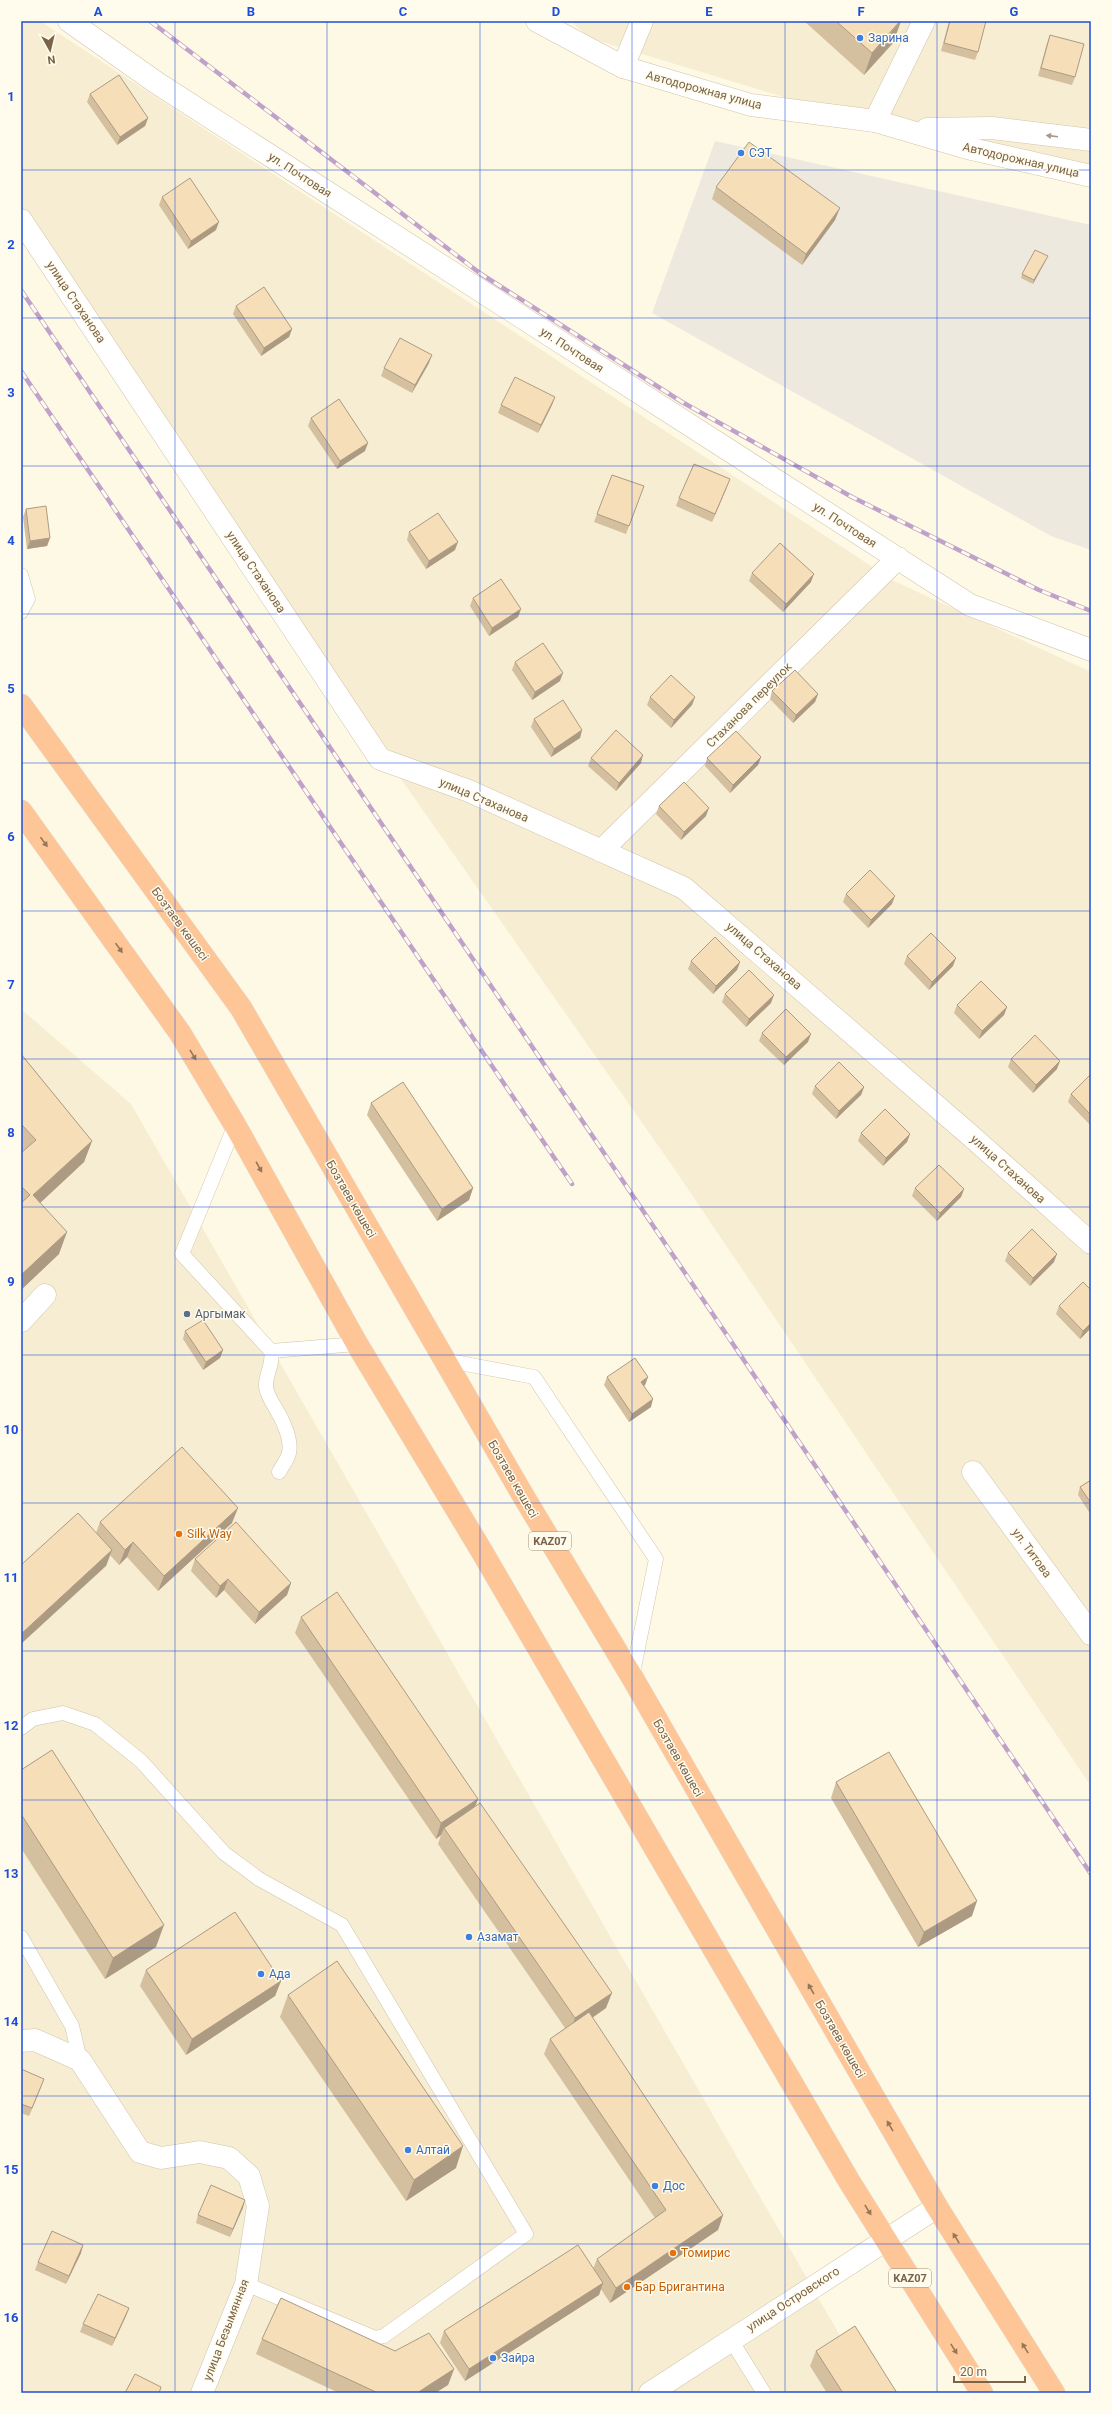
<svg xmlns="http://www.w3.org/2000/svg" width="1112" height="2414" font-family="Roboto,sans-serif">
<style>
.residential{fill:#f7edd2}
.industrial{fill:#eee9df}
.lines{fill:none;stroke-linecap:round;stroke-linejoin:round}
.lane-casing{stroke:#d1c3a9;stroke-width:15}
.street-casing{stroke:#d1c3a9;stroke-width:23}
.secondary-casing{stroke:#d5c4a6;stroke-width:23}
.highway-casing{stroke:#e2ddd7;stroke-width:23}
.lane{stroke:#fff;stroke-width:14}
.street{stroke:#fff;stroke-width:22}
.secondary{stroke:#fff;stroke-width:22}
.highway{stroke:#fec696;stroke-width:22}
.rail-casing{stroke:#bfa1c9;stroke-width:4.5}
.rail{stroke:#fffbed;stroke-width:3;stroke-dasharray:9;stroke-linecap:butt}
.wall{fill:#d4bf9f}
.shaded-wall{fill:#ac9b82}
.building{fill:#f6deb9;stroke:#ac9b82}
.oneway{fill:#a99a87}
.oneway2{fill:#947757}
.grid{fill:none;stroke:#1d4ed8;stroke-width:1;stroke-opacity:0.55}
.shop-dot{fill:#3f7fe0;stroke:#fffbed;stroke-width:1.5}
.service-dot{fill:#5c6f8a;stroke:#fffbed;stroke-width:1.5}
.food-dot{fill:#e8710a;stroke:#fffbed;stroke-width:1.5}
.labels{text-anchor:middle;stroke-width:3;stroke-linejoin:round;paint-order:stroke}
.shield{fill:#fffbed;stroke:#a29179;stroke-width:1}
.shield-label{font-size:11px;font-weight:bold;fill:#7a6347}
.shop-label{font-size:12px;fill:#366cbe;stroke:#fffbed;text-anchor:start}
.street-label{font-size:12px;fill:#7a6347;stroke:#fffbed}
.service-label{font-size:12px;fill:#4e5e75;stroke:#fffbed;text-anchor:start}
.food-label{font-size:12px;fill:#c56008;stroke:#fffbed;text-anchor:start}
.neatline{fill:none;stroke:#1d4ed8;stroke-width:1.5}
.grid-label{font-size:13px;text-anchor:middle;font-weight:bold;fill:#1d4ed8}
</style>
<rect width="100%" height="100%" fill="#fef9e4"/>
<path class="residential" d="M 21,21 L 40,21 L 894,581 L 1091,672 L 1091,1786 L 671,1164 L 21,237 Z
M 571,21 L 1091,21 L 1091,180 L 922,139 L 589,38 Z
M 21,1009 L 131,1104 L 873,2393 L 21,2393 Z"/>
<path class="industrial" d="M 715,141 L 1091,225 L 1091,550 L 1051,536 L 652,313 Z"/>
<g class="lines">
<g class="lane-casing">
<path id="lane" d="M 21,575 L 28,599 L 21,612
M 235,1125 L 182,1254 L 271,1351 L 357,1344
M 271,1351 C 274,1365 265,1374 266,1387 C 267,1395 272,1402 276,1409 C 283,1420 292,1440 289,1453 C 288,1459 282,1466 279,1472
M 444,1360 L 534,1377 L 656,1559 L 632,1677
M 21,1728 L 33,1719 L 63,1713 L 95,1724 L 141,1761 L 224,1853 L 259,1879 L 342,1925 L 526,2234 L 384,2336 L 375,2338 L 246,2284
M 21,1937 L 72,2026 L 80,2060
M 731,2340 L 764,2393"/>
</g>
<g class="street-casing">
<path id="street" d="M 69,21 L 157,83 L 970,605 L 1091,650
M 623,67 L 642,21
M 875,121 L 924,21
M 21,220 L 380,759 L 469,791 L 684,888 L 971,1136 L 1091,1243
M 601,851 L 898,558
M 21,1321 L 45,1295
M 973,1472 L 1091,1634
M 21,2041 L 35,2040 L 80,2060 L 140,2152 L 161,2158 L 200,2152 L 229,2158 L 249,2176 L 258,2206 L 246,2284 L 202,2393
M 650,2393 L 937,2207"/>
</g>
<g class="secondary-casing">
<path id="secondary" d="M 537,21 L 623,67 L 751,105 L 875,121 L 967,148 L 1091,176
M 927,129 L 992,128 L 1091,140"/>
</g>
<g class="highway-casing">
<path id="highway" d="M 21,705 L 241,1008 L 521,1492 L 632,1677 L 937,2207 L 1054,2393
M 21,811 L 180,1033 L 235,1125 L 357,1344 L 481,1550 L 849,2181 L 982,2393"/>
</g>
<use href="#lane" class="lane"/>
<use href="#street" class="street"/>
<use href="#secondary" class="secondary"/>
<use href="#highway" class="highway"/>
<g class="rail-casing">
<path id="rail" d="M 150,21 L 481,274 L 682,402 L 852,497 L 1039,590 L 1091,611
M 21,290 L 1091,1874
M 21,371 L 572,1184"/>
</g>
<use href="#rail" class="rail"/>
</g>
<path class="wall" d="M 804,21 L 901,21 L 893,43 L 864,75 Z
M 949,21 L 986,21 L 978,52 L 975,60 L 941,51 Z
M 1050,35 L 1075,77 L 1072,85 L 1038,76 L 1047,43 Z
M 90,94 L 148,118 L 145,126 L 117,145 L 87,102 Z
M 716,187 L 835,220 L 802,265 L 712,199 Z
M 162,197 L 216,230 L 188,249 L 159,205 Z
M 1046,260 L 1033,284 L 1021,278 L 1022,274 Z
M 236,306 L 292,329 L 289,337 L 261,356 L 233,314 Z
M 429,363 L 412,393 L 381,376 L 384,368 Z
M 555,397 L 552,405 L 538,433 L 498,413 L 501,405 Z
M 311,418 L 365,451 L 337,469 L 308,426 Z
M 612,475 L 644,486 L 626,534 L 594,522 Z
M 727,487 L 712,522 L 676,506 L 679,498 Z
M 26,509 L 50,538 L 47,546 L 27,549 L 23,517 Z
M 409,532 L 455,550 L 426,569 L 407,540 Z
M 752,573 L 811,582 L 783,612 L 749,581 Z
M 473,598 L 521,609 L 518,617 L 489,636 L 470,606 Z
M 515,662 L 560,681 L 532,700 L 512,670 Z
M 772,691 L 818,694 L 815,702 L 793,723 L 770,699 Z
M 650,697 L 695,697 L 692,705 L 671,728 L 647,705 Z
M 534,719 L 582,730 L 580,738 L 551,757 L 531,727 Z
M 761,757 L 758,765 L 730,793 L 705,766 L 707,758 Z
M 591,758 L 641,763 L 616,791 L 588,766 Z
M 659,806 L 706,816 L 681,840 L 656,814 Z
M 846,894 L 892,904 L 868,928 L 843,902 Z
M 907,956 L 953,966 L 929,990 L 904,964 Z
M 691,961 L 740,962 L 737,970 L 713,994 L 688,969 Z
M 725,994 L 771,1003 L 746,1027 L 722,1002 Z
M 957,1005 L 1007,1007 L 1004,1015 L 979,1039 L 954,1013 Z
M 762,1033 L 808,1042 L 784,1065 L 759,1041 Z
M 21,1054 L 92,1141 L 84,1162 L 40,1203 L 59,1254 L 21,1290 Z
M 1011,1059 L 1057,1069 L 1033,1093 L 1008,1067 Z
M 1091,1074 L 1091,1126 L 1068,1102 L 1071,1094 Z
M 815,1086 L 864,1087 L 861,1095 L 836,1119 L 812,1094 Z
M 371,1103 L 473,1188 L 469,1200 L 437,1221 L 367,1115 Z
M 861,1133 L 910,1134 L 907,1142 L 883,1166 L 858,1141 Z
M 915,1188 L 964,1189 L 961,1197 L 937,1221 L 912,1196 Z
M 1008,1253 L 1054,1262 L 1030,1286 L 1005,1261 Z
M 1091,1290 L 1091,1328 L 1080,1339 L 1056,1314 L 1059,1306 Z
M 185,1331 L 223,1350 L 220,1358 L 203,1370 L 183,1339 Z
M 607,1377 L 648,1377 L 645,1385 L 644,1386 L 651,1407 L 629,1422 L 604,1385 Z
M 1091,1480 L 1091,1515 L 1078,1495 L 1080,1487 Z
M 100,1522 L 232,1523 L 158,1591 L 127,1557 L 119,1565 L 110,1555 L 106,1566 L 96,1533 Z
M 195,1559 L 291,1583 L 287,1595 L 255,1624 L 224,1590 L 216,1598 L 191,1571 Z
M 301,1617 L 478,1799 L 475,1807 L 606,2008 L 592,2018 L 723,2215 L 718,2230 L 610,2303 L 601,2289 L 599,2295 L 465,2381 L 440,2343 L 444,2331 L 593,2269 L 597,2259 L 655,2218 L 544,2054 L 550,2039 L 565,2028 L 438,1844 L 441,1835 L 436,1839 L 295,1633 Z
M 21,1770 L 156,1947 L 105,1979 L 21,1848 Z
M 836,1782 L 972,1916 L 918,1947 L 831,1798 Z
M 146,1970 L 281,1981 L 275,1996 L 186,2055 L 140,1986 Z
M 288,1995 L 456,2168 L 406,2201 L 280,2017 Z
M 21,2069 L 41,2087 L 29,2116 L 21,2113 Z
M 245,2200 L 230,2237 L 196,2223 L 198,2215 Z
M 83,2245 L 81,2253 L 66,2284 L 35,2270 L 38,2262 Z
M 129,2308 L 126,2316 L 112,2346 L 80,2332 L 83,2324 Z
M 262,2339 L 395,2351 L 454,2369 L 448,2385 L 435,2393 L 339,2393 L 256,2354 Z
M 816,2351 L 897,2393 L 827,2393 L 810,2366 Z"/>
<path class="shaded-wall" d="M 901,21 L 893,43 L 864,75 L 872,53 Z
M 148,118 L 145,126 L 117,145 L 120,137 Z
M 840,208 L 835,220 L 802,265 L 806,254 Z
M 219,222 L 216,230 L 188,249 L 191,241 Z
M 1048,256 L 1046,260 L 1033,284 L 1034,280 Z
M 292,329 L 289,337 L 261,356 L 264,348 Z
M 432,355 L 429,363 L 412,393 L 415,385 Z
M 555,397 L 552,405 L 538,433 L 541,425 Z
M 368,443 L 365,451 L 337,469 L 340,461 Z
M 730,479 L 727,487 L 712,522 L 715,514 Z
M 50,538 L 47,546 L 27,549 L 30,541 Z
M 458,542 L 455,550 L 426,569 L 429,561 Z
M 814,574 L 811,582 L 783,612 L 786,604 Z
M 521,609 L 518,617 L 489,636 L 492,628 Z
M 563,673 L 560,681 L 532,700 L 535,692 Z
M 818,694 L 815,702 L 793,723 L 796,715 Z
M 695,697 L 692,705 L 671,728 L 674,720 Z
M 582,730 L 580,738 L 551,757 L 554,749 Z
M 643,755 L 641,763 L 616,791 L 619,783 Z
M 761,757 L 758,765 L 730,793 L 733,785 Z
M 709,808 L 706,816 L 681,840 L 684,832 Z
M 895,896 L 892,904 L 868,928 L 871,920 Z
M 956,958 L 953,966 L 929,990 L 932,982 Z
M 740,962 L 737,970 L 713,994 L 716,986 Z
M 774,995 L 771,1003 L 746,1027 L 749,1019 Z
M 1007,1007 L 1004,1015 L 979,1039 L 982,1031 Z
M 811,1034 L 808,1042 L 784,1065 L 786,1057 Z
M 1060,1061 L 1057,1069 L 1033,1093 L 1036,1085 Z
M 864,1087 L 861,1095 L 836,1119 L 839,1111 Z
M 910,1134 L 907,1142 L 883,1166 L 886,1158 Z
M 92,1141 L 84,1162 L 25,1217 L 33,1195 Z
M 473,1188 L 469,1200 L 437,1221 L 442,1209 Z
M 964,1189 L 961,1197 L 937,1221 L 940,1213 Z
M 67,1232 L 59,1254 L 21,1290 L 21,1275 Z
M 1057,1254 L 1054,1262 L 1030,1286 L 1033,1278 Z
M 1091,1323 L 1091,1328 L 1080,1339 L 1083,1331 Z
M 223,1350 L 220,1358 L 203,1370 L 206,1362 Z
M 648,1377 L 645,1385 L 638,1390 L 641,1382 Z
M 653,1399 L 651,1407 L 629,1422 L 632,1414 Z
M 238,1508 L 232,1523 L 158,1591 L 164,1576 Z
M 133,1542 L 127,1557 L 119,1565 L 125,1550 Z
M 112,1550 L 106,1566 L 21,1644 L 21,1634 Z
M 228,1579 L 224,1590 L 216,1598 L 220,1586 Z
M 291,1583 L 287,1595 L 255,1624 L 259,1612 Z
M 478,1799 L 472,1814 L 444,1828 L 441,1835 L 436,1839 L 441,1823 Z
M 977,1901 L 972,1916 L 918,1947 L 924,1932 Z
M 164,1925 L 156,1947 L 105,1979 L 113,1958 Z
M 281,1981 L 275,1996 L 186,2055 L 192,2039 Z
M 612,1993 L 606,2008 L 569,2034 L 575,2018 Z
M 44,2079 L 41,2087 L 29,2116 L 32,2108 Z
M 463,2146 L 456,2168 L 406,2201 L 414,2180 Z
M 245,2200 L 243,2208 L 230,2237 L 233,2229 Z
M 723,2215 L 718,2230 L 610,2303 L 616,2288 Z
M 83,2245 L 81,2253 L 66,2284 L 69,2276 Z
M 603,2283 L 599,2295 L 465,2381 L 469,2369 Z
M 129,2308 L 126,2316 L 112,2346 L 115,2338 Z
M 454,2369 L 448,2385 L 435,2393 L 417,2393 Z"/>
<path class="building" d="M 836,21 L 900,21 L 872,53 Z
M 950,21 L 986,21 L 978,52 L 944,43 Z
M 1050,35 L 1084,44 L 1075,77 L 1041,68 Z
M 119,75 L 148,118 L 120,137 L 90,94 Z
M 749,142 L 840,208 L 806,254 L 716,187 Z
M 190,178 L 219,222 L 191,241 L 162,197 Z
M 1035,250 L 1048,256 L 1034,280 L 1022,274 Z
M 264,287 L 292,329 L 264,348 L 236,306 Z
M 400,338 L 432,355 L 415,385 L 384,368 Z
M 515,377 L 555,397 L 541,425 L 501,405 Z
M 339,399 L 368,443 L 340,461 L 311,418 Z
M 694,464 L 730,479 L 715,514 L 679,498 Z
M 612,475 L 644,486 L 629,526 L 597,514 Z
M 46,506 L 50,538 L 30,541 L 26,509 Z
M 438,513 L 458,542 L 429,561 L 409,532 Z
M 780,543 L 814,574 L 786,604 L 752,573 Z
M 501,579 L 521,609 L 492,628 L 473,598 Z
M 543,643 L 563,673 L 535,692 L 515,662 Z
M 795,670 L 818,694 L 796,715 L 772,691 Z
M 671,675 L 695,697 L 674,720 L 650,697 Z
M 563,700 L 582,730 L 554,749 L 534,719 Z
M 616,730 L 643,755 L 619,783 L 591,758 Z
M 736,731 L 761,757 L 733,785 L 707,758 Z
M 684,782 L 709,808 L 684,832 L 659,806 Z
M 870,870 L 895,896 L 871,920 L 846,894 Z
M 931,933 L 956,958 L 932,982 L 907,956 Z
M 715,937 L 740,962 L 716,986 L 691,961 Z
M 749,970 L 774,995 L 749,1019 L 725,994 Z
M 981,981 L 1007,1007 L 982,1031 L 957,1005 Z
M 786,1009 L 811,1034 L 786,1057 L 762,1033 Z
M 1035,1035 L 1060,1061 L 1036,1085 L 1011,1059 Z
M 21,1054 L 92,1141 L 33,1195 L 67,1232 L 21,1275 L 21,1203 L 30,1195 L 21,1186 L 21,1153 L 36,1140 L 21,1124 Z
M 839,1062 L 864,1087 L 839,1111 L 815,1086 Z
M 1091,1074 L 1091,1115 L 1071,1094 Z
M 403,1082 L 473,1188 L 442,1209 L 371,1103 Z
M 885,1109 L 910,1134 L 886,1158 L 861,1133 Z
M 939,1165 L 964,1189 L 940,1213 L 915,1188 Z
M 1032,1229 L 1057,1254 L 1033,1278 L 1008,1253 Z
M 1083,1282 L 1091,1290 L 1091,1323 L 1083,1331 L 1059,1306 Z
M 203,1320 L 223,1350 L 206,1362 L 185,1331 Z
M 635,1358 L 648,1377 L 641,1382 L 653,1399 L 632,1414 L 607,1377 Z
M 182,1447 L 238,1508 L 164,1576 L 133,1542 L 125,1550 L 100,1522 Z
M 1091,1480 L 1091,1503 L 1080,1487 Z
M 78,1513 L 112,1550 L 21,1634 L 21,1565 Z
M 236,1522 L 291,1583 L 259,1612 L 228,1579 L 220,1586 L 195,1559 Z
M 337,1592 L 478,1799 L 441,1823 L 301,1617 Z
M 52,1750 L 164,1925 L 113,1958 L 21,1814 L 21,1770 Z
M 889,1752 L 977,1901 L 924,1932 L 836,1782 Z
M 480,1803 L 612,1993 L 575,2018 L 444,1828 Z
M 235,1912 L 281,1981 L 192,2039 L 146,1970 Z
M 337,1961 L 463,2146 L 414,2180 L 288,1995 Z
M 589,2012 L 723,2215 L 616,2288 L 597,2259 L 666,2210 L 550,2039 Z
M 21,2069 L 44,2079 L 32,2108 L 21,2104 Z
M 211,2185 L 245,2200 L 233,2229 L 198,2215 Z
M 52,2231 L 83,2245 L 69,2276 L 38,2262 Z
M 578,2245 L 603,2283 L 469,2369 L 444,2331 Z
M 98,2294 L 129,2308 L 115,2338 L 83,2324 Z
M 281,2298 L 395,2351 L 429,2333 L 454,2369 L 417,2393 L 378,2393 L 262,2339 Z
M 855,2326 L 897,2393 L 843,2393 L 816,2351 Z
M 135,2374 L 161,2387 L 159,2393 L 125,2393 Z"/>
<defs><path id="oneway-solid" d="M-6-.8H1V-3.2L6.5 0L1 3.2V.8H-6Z"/></defs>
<use class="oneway" href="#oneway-solid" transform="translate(1052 136) rotate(-173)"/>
<g class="oneway2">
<use href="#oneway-solid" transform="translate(44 842) rotate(54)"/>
<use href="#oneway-solid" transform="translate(119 948) rotate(54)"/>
<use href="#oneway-solid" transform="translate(193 1055) rotate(59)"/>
<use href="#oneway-solid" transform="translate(259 1167) rotate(61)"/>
<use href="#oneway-solid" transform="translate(811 1989) rotate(-120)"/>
<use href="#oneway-solid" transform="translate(890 2126) rotate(-120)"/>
<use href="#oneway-solid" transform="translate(868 2210) rotate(58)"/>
<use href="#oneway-solid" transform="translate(956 2238) rotate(-122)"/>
<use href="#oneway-solid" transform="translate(1025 2348) rotate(-122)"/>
<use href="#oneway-solid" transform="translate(954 2349) rotate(58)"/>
</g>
<path class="grid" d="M 175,21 L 175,2393M 327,21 L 327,2393M 480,21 L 480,2393M 632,21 L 632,2393M 785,21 L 785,2393M 937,21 L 937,2393M 21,170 L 1091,170M 21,318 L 1091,318M 21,466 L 1091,466M 21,614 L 1091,614M 21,763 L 1091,763M 21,911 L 1091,911M 21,1059 L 1091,1059M 21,1207 L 1091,1207M 21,1355 L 1091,1355M 21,1503 L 1091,1503M 21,1651 L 1091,1651M 21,1800 L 1091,1800M 21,1948 L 1091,1948M 21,2096 L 1091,2096M 21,2244 L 1091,2244"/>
<g class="shop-dot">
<circle cx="860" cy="38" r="4"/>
<circle cx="741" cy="153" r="4"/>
<circle cx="469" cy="1937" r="4"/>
<circle cx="261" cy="1974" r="4"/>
<circle cx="408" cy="2150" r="4"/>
<circle cx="655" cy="2186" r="4"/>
<circle cx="493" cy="2358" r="4"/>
</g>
<circle class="service-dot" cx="187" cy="1314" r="4"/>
<g class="food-dot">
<circle cx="179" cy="1534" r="4"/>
<circle cx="673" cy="2253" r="4"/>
<circle cx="627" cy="2287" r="4"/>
</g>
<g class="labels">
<g class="shield">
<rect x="529" y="1532" width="42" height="18" rx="3"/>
<rect x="889" y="2269" width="42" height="18" rx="3"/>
</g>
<g class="shield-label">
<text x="550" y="1545">KAZ07</text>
<text x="910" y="2282">KAZ07</text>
</g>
<g class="shop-label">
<text x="868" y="42">Зарина</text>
<text x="749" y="157">СЭТ</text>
<text x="477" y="1941">Азамат</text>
<text x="269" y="1978">Ада</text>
<text x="416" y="2154">Алтай</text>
<text x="663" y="2190">Дос</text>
<text x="501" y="2362">Зайра</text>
</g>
<g class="street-label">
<text transform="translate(704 90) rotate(15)" y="4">Автодорожная улица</text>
<text transform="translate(1021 160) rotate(13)" y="4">Автодорожная улица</text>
<text transform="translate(300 175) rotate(33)" y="4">ул. Почтовая</text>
<text transform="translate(76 302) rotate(56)" y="4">улица Стаханова</text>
<text transform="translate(572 350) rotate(33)" y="4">ул. Почтовая</text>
<text transform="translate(845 525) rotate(33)" y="4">ул. Почтовая</text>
<text transform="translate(256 572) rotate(56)" y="4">улица Стаханова</text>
<text transform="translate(749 705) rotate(-45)" y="4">Стаханова переулок</text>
<text transform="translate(484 800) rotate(23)" y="4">улица Стаханова</text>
<text transform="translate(180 924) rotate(54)" y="4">Бозтаев көшесі</text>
<text transform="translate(764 956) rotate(41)" y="4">улица Стаханова</text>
<text transform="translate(1008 1169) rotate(42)" y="4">улица Стаханова</text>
<text transform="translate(351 1199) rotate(60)" y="4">Бозтаев көшесі</text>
<text transform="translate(513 1479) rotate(60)" y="4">Бозтаев көшесі</text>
<text transform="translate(1032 1553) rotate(54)" y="4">ул. Титова</text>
<text transform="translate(678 1758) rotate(60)" y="4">Бозтаев көшесі</text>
<text transform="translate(840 2039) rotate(60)" y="4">Бозтаев көшесі</text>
<text transform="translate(793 2299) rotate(-33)" y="4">улица Островского</text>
<text transform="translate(226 2330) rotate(-69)" y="4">улица Безымянная</text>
</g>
<g class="service-label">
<text x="195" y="1318">Аргымак</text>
</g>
<g class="food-label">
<text x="187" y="1538">Silk Way</text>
<text x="681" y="2257">Томирис</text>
<text x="635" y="2291">Бар Бригантина</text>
</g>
</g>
<rect width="1112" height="2414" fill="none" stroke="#fffbed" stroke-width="44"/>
<g transform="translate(50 50) rotate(172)" stroke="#fffbed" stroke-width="3" paint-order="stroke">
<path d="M0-3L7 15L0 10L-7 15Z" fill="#7a6347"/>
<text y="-6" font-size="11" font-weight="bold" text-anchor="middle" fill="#7a6347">N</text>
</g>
<path d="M954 2376v6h71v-6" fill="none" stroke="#7a6347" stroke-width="2"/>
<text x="960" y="2376" font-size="12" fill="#7a6347" stroke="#fffbed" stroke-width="3" paint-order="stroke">20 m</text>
<rect x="22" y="22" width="1068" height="2370" class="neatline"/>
<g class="grid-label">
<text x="98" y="16">A</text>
<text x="251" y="16">B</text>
<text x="403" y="16">C</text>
<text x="556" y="16">D</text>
<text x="709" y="16">E</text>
<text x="861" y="16">F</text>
<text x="1014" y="16">G</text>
<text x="11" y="101">1</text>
<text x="11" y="249">2</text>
<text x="11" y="397">3</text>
<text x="11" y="545">4</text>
<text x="11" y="693">5</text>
<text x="11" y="841">6</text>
<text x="11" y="989">7</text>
<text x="11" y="1137">8</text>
<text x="11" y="1286">9</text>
<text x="11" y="1434">10</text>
<text x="11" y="1582">11</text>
<text x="11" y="1730">12</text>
<text x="11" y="1878">13</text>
<text x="11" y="2026">14</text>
<text x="11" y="2174">15</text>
<text x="11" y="2322">16</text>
</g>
</svg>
